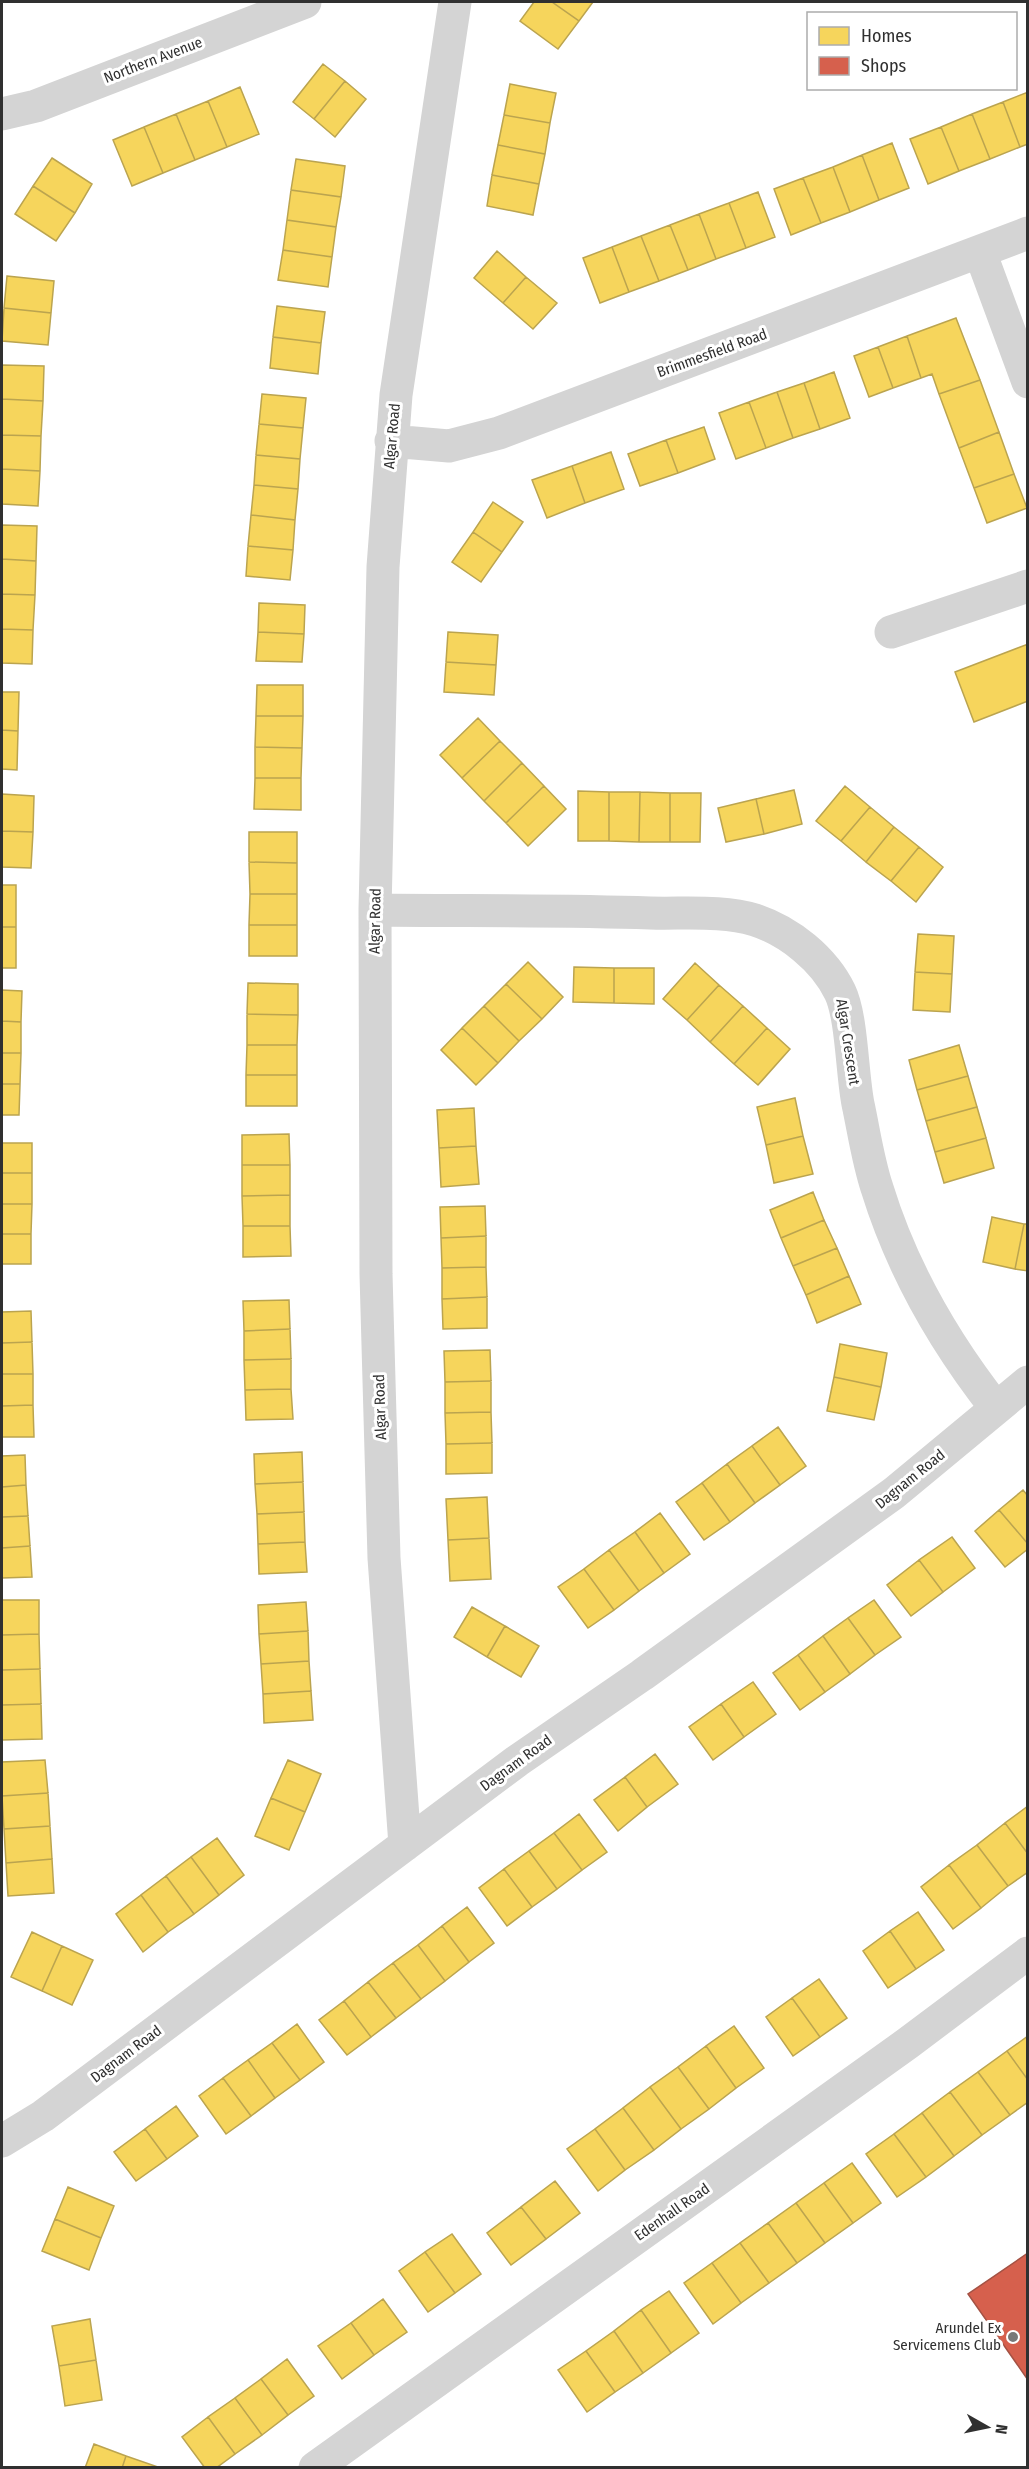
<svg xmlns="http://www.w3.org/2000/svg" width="1029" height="2469" font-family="'Fira Sans Condensed',sans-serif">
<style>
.homes{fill:#f6d55c;stroke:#bba44f;stroke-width:1.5}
.shops{fill:#d6604d;stroke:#a45244;stroke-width:1.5}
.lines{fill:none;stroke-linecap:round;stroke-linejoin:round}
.minor{stroke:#d4d4d4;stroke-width:33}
.poi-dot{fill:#787878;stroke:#fff;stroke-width:2}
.labels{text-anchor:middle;stroke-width:6;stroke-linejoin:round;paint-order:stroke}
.street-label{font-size:15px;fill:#303030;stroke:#fff}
.poi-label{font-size:15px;fill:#303030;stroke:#fff;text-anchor:end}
</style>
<rect width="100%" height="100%" fill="#fff"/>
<path class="homes" d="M 534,2 L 552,2 L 579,21 L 558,49 L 520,21 Z
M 552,2 L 593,2 L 579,21 Z
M 323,64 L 345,81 L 314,119 L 293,102 Z
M 345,81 L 366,99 L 335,137 L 314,119 Z
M 510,84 L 556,93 L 550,123 L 504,115 Z
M 240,87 L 259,134 L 227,147 L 208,101 Z
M 1028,92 L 1028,144 L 1020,147 L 1003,102 Z
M 208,101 L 227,147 L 195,160 L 176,114 Z
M 1003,102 L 1020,147 L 990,159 L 972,114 Z
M 176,114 L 195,160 L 163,173 L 144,127 Z
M 972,114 L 990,159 L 959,171 L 941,127 Z
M 504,115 L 550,123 L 545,154 L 498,145 Z
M 144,127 L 163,173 L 132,186 L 113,140 Z
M 941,127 L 959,171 L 928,184 L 910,139 Z
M 892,143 L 909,188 L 879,200 L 862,155 Z
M 498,145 L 545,154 L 539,184 L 492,175 Z
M 862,155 L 879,200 L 850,212 L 833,167 Z
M 52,158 L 92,184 L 75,213 L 33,186 Z
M 296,159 L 345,166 L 341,197 L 291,190 Z
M 833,167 L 850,212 L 821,223 L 803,178 Z
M 492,175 L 539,184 L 533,215 L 487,206 Z
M 803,178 L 821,223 L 791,235 L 774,189 Z
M 33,186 L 75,213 L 56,241 L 15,214 Z
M 291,190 L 341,197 L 336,227 L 287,220 Z
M 758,192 L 775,237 L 746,248 L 729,203 Z
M 729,203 L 746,248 L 716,259 L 699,214 Z
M 699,214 L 716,259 L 688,270 L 670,225 Z
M 287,220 L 336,227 L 332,257 L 283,250 Z
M 670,225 L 688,270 L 659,281 L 641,236 Z
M 641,236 L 659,281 L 629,292 L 612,247 Z
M 612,247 L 629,292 L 600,303 L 583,258 Z
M 283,250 L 332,257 L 328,287 L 278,280 Z
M 497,251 L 526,277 L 503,303 L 474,278 Z
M 7,276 L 54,281 L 51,313 L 4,308 Z
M 526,277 L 557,303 L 533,329 L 503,303 Z
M 277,306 L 325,312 L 321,343 L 273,337 Z
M 4,308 L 51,313 L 48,345 L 2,341 Z
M 956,318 L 980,380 L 939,394 L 932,374 L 921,378 L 907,336 Z
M 907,336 L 921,378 L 893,388 L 878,347 Z
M 273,337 L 321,343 L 318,374 L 270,368 Z
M 878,347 L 893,388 L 869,397 L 854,356 Z
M 2,365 L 44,366 L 43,401 L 2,399 Z
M 834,372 L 850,418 L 820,429 L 804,383 Z
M 980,380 L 999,432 L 959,448 L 939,394 Z
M 804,383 L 820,429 L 793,438 L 777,392 Z
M 777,392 L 793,438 L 766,448 L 749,402 Z
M 262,394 L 306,398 L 303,428 L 259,424 Z
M 2,399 L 43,401 L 41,436 L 2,435 Z
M 749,402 L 766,448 L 736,459 L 719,413 Z
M 259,424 L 303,428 L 300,459 L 256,455 Z
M 704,427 L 715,459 L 678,473 L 666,440 Z
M 999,432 L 1014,474 L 974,488 L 959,448 Z
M 2,435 L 41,436 L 40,471 L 2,469 Z
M 666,440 L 678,473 L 640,486 L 628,454 Z
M 611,452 L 624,489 L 585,503 L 572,466 Z
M 256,455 L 300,459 L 298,489 L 254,485 Z
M 572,466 L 585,503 L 547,518 L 532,480 Z
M 2,469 L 40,471 L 38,506 L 2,504 Z
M 1014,474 L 1027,508 L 987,523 L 974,488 Z
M 254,485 L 298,489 L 295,520 L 251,515 Z
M 493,502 L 523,522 L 502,552 L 473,532 Z
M 251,515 L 295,520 L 293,550 L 248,546 Z
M 2,525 L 37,526 L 36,561 L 2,559 Z
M 473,532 L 502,552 L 481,582 L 452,562 Z
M 248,546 L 293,550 L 290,580 L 246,576 Z
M 2,559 L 36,561 L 35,595 L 2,594 Z
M 2,594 L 35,595 L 33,630 L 2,629 Z
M 259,603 L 305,605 L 304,634 L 258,632 Z
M 2,629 L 33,630 L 32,664 L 2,663 Z
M 258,632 L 304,634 L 302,662 L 256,661 Z
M 448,632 L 498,635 L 496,665 L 446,662 Z
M 1028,644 L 1028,701 L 974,722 L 955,672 Z
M 446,662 L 496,665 L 494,695 L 444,692 Z
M 257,685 L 303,685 L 303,716 L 256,716 Z
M 2,692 L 19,692 L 18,731 L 2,730 Z
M 256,716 L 303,716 L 302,748 L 255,747 Z
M 478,718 L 500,741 L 462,778 L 440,755 Z
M 2,730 L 18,731 L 17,770 L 2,769 Z
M 500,741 L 522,763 L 484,801 L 462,778 Z
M 255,747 L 302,748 L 301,778 L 255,778 Z
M 522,763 L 544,786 L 506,823 L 484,801 Z
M 255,778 L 301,778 L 301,810 L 254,809 Z
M 544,786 L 566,809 L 528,846 L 506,823 Z
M 845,786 L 870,807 L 841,841 L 816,821 Z
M 794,790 L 802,824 L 764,834 L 756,799 Z
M 578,791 L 609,792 L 609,841 L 578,841 Z
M 609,792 L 640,792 L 639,842 L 609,841 Z
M 640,792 L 670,793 L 670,842 L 639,842 Z
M 670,793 L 701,793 L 700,842 L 670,842 Z
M 2,794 L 34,796 L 33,832 L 2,831 Z
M 756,799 L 764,834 L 726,842 L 718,808 Z
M 870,807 L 894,827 L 866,862 L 841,841 Z
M 894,827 L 919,847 L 891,881 L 866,862 Z
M 2,831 L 33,832 L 31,868 L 2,867 Z
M 249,832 L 297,832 L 297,863 L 249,862 Z
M 919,847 L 943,867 L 916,902 L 891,881 Z
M 249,862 L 297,863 L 297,894 L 250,894 Z
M 2,885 L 16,885 L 16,927 L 2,927 Z
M 250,894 L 297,894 L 297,925 L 249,925 Z
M 249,925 L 297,925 L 297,956 L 249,956 Z
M 2,927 L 16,927 L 16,968 L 2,968 Z
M 918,934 L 954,936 L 952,974 L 915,972 Z
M 528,962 L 563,997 L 542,1019 L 506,984 Z
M 695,963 L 719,985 L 687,1020 L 663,999 Z
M 574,967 L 614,968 L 614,1003 L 573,1002 Z
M 614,968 L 654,968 L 654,1004 L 614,1003 Z
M 915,972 L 952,974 L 950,1012 L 913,1010 Z
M 248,983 L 298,984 L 298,1015 L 247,1014 Z
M 506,984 L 542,1019 L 519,1041 L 484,1006 Z
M 719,985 L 743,1006 L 710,1042 L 687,1020 Z
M 2,990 L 22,991 L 21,1022 L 2,1021 Z
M 484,1006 L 519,1041 L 498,1063 L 462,1028 Z
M 743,1006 L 767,1028 L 734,1064 L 710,1042 Z
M 247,1014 L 298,1015 L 297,1045 L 247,1045 Z
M 2,1021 L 21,1022 L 21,1053 L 2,1053 Z
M 462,1028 L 498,1063 L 476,1085 L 441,1050 Z
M 767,1028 L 790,1049 L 758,1085 L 734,1064 Z
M 247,1045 L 297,1045 L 297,1075 L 246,1075 Z
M 959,1045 L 968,1076 L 917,1090 L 909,1060 Z
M 2,1053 L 21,1053 L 20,1084 L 2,1084 Z
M 246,1075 L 297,1075 L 297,1106 L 246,1106 Z
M 968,1076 L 977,1107 L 926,1121 L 917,1090 Z
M 2,1084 L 20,1084 L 19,1115 L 2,1115 Z
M 795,1098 L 803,1136 L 766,1145 L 757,1107 Z
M 977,1107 L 986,1138 L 935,1152 L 926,1121 Z
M 474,1108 L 476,1146 L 439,1148 L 437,1110 Z
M 289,1134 L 290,1165 L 242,1165 L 242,1135 Z
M 803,1136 L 813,1174 L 774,1183 L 766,1145 Z
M 986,1138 L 994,1168 L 944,1183 L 935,1152 Z
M 2,1143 L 32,1143 L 32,1173 L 2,1173 Z
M 476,1146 L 479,1184 L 441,1187 L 439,1148 Z
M 242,1165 L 290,1165 L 290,1195 L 242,1196 Z
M 2,1173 L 32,1173 L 32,1204 L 2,1204 Z
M 813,1192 L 824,1220 L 781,1238 L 770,1210 Z
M 290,1195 L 290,1226 L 243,1226 L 242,1196 Z
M 2,1204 L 32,1204 L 31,1234 L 2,1234 Z
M 485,1206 L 486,1236 L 441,1238 L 440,1207 Z
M 992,1217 L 1024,1224 L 1015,1269 L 983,1262 Z
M 824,1220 L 837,1248 L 793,1266 L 781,1238 Z
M 1024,1224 L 1028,1224 L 1028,1271 L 1015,1269 Z
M 243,1226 L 290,1226 L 291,1256 L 243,1257 Z
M 2,1234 L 31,1234 L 31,1264 L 2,1264 Z
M 486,1236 L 486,1267 L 442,1268 L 441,1238 Z
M 837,1248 L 849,1276 L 806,1295 L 793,1266 Z
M 486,1267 L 487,1297 L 442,1299 L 442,1268 Z
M 849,1276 L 861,1304 L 817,1323 L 806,1295 Z
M 487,1297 L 487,1328 L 443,1329 L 442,1299 Z
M 289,1300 L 290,1329 L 244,1331 L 243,1301 Z
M 31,1311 L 32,1342 L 2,1343 L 2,1312 Z
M 290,1329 L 291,1359 L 244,1360 L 244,1331 Z
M 32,1342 L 33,1374 L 2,1374 L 2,1343 Z
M 840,1344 L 887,1353 L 881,1387 L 834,1377 Z
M 490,1350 L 491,1381 L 445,1382 L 444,1351 Z
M 291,1359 L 291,1389 L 245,1390 L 244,1360 Z
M 2,1374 L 33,1374 L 33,1405 L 2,1406 Z
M 834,1377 L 881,1387 L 874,1420 L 827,1411 Z
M 491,1381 L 491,1412 L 445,1413 L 445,1382 Z
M 291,1389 L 293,1419 L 246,1420 L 245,1390 Z
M 33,1405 L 34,1437 L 2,1437 L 2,1406 Z
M 491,1412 L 492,1443 L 446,1444 L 445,1413 Z
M 778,1427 L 806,1466 L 780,1485 L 752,1446 Z
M 492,1443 L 492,1473 L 446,1474 L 446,1444 Z
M 752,1446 L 780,1485 L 755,1503 L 727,1464 Z
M 302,1452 L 303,1482 L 255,1484 L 254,1454 Z
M 25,1455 L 26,1485 L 2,1487 L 2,1456 Z
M 727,1464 L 755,1503 L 730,1522 L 702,1483 Z
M 303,1482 L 304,1512 L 257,1514 L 255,1484 Z
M 702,1483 L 730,1522 L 704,1540 L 676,1502 Z
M 26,1485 L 28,1516 L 2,1517 L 2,1487 Z
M 1023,1490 L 1028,1496 L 1028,1544 L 999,1510 Z
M 487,1497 L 489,1538 L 448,1540 L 446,1499 Z
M 999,1510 L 1028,1544 L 1028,1549 L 1005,1567 L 975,1531 Z
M 304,1512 L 305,1542 L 258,1544 L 257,1514 Z
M 660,1513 L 690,1554 L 664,1573 L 635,1532 Z
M 28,1516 L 30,1546 L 2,1548 L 2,1517 Z
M 635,1532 L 664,1573 L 639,1591 L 609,1550 Z
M 952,1537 L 975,1568 L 943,1592 L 919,1560 Z
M 489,1538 L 491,1579 L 450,1581 L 448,1540 Z
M 305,1542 L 307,1572 L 259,1574 L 258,1544 Z
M 30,1546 L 32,1577 L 2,1578 L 2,1548 Z
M 609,1550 L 639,1591 L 614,1610 L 584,1569 Z
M 919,1560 L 943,1592 L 911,1616 L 887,1585 Z
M 584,1569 L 614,1610 L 588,1628 L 558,1587 Z
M 2,1600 L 39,1600 L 39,1634 L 2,1635 Z
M 874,1600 L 901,1637 L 875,1655 L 848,1618 Z
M 306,1602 L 308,1631 L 259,1634 L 258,1605 Z
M 472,1607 L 505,1626 L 487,1657 L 454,1637 Z
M 848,1618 L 875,1655 L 850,1674 L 823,1636 Z
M 505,1626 L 539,1646 L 521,1677 L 487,1657 Z
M 308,1631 L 309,1661 L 261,1664 L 259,1634 Z
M 39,1634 L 40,1669 L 2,1670 L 2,1635 Z
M 823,1636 L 850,1674 L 825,1692 L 798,1655 Z
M 798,1655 L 825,1692 L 800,1710 L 773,1673 Z
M 309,1661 L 311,1691 L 263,1694 L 261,1664 Z
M 40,1669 L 41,1704 L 2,1705 L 2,1670 Z
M 753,1682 L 776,1714 L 744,1737 L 721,1704 Z
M 311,1691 L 313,1720 L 264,1723 L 263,1694 Z
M 41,1704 L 42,1739 L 2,1740 L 2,1705 Z
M 721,1704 L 744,1737 L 713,1760 L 689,1727 Z
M 655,1754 L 678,1784 L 647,1807 L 625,1777 Z
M 45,1760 L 48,1793 L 2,1796 L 2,1762 Z
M 288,1760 L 321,1774 L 305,1812 L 271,1798 Z
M 625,1777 L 647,1807 L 618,1831 L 594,1800 Z
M 48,1793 L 50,1826 L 4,1829 L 2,1796 Z
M 271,1798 L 305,1812 L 289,1850 L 255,1836 Z
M 1028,1806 L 1028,1854 L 1005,1823 Z
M 579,1814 L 607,1852 L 582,1870 L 554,1833 Z
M 1005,1823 L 1028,1854 L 1028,1872 L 1008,1886 L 977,1845 Z
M 50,1826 L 52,1859 L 6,1863 L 4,1829 Z
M 554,1833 L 582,1870 L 557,1889 L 529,1851 Z
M 217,1838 L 244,1875 L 219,1895 L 191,1857 Z
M 977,1845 L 1008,1886 L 981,1908 L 949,1865 Z
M 529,1851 L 557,1889 L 532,1907 L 504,1869 Z
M 191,1857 L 219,1895 L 194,1914 L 166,1876 Z
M 52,1859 L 54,1893 L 8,1896 L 6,1863 Z
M 949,1865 L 981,1908 L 953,1929 L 921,1887 Z
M 504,1869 L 532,1907 L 507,1926 L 479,1888 Z
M 166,1876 L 194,1914 L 168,1932 L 141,1895 Z
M 141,1895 L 168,1932 L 143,1952 L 116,1914 Z
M 467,1907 L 494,1943 L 469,1962 L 442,1926 Z
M 918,1912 L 944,1950 L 916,1969 L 890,1931 Z
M 442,1926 L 469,1962 L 445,1981 L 418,1945 Z
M 890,1931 L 916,1969 L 888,1988 L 863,1951 Z
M 32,1932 L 62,1946 L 42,1991 L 11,1977 Z
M 418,1945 L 445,1981 L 421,1999 L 393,1963 Z
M 62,1946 L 93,1960 L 72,2005 L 42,1991 Z
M 393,1963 L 421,1999 L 396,2018 L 368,1982 Z
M 819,1979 L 847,2018 L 820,2037 L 792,1998 Z
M 368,1982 L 396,2018 L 371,2037 L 344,2001 Z
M 792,1998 L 820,2037 L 793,2056 L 766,2017 Z
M 344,2001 L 371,2037 L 347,2055 L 319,2020 Z
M 297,2024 L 324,2062 L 300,2080 L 272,2043 Z
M 734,2026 L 764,2068 L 736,2088 L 706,2046 Z
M 1028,2036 L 1028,2080 L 1007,2051 Z
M 272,2043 L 300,2080 L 275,2098 L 248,2060 Z
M 706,2046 L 736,2088 L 709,2109 L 678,2067 Z
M 1007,2051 L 1028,2080 L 1028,2102 L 1010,2115 L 978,2072 Z
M 248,2060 L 275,2098 L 251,2116 L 223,2078 Z
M 678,2067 L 709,2109 L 681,2129 L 650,2087 Z
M 978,2072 L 1010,2115 L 982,2135 L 950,2092 Z
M 223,2078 L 251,2116 L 226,2134 L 199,2096 Z
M 650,2087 L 681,2129 L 654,2150 L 623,2108 Z
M 950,2092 L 982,2135 L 954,2156 L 922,2113 Z
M 176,2106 L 198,2136 L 167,2159 L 145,2129 Z
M 623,2108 L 654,2150 L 625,2170 L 595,2129 Z
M 922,2113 L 954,2156 L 926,2177 L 894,2134 Z
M 145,2129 L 167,2159 L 136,2181 L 114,2152 Z
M 595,2129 L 625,2170 L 598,2191 L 567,2149 Z
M 894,2134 L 926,2177 L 897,2197 L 866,2154 Z
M 852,2163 L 881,2203 L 853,2223 L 824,2183 Z
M 555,2181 L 580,2213 L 546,2239 L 521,2207 Z
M 824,2183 L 853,2223 L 825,2243 L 796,2203 Z
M 68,2187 L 114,2206 L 101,2238 L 55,2219 Z
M 796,2203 L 825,2243 L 797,2263 L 768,2223 Z
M 521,2207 L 546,2239 L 511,2265 L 487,2233 Z
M 55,2219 L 101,2238 L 89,2270 L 42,2251 Z
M 768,2223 L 797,2263 L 769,2283 L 740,2243 Z
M 452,2234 L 481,2274 L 455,2293 L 425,2252 Z
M 740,2243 L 769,2283 L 741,2303 L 712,2263 Z
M 425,2252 L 455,2293 L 428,2312 L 399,2271 Z
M 712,2263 L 741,2303 L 713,2324 L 684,2283 Z
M 669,2291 L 699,2333 L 671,2353 L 641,2310 Z
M 383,2299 L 407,2332 L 374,2355 L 351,2323 Z
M 641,2310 L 671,2353 L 643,2373 L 614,2331 Z
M 90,2319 L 96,2360 L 59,2366 L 52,2326 Z
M 351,2323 L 374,2355 L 342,2379 L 318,2346 Z
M 614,2331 L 643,2373 L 615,2392 L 586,2351 Z
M 586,2351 L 615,2392 L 587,2412 L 558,2370 Z
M 287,2359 L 314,2396 L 288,2415 L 261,2379 Z
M 96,2360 L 102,2400 L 65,2406 L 59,2366 Z
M 261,2379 L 288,2415 L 262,2435 L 235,2398 Z
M 235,2398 L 262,2435 L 235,2454 L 208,2417 Z
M 208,2417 L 235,2454 L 216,2468 L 205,2468 L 182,2437 Z
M 94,2444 L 126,2456 L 122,2468 L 85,2468 Z
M 126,2456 L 158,2467 L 158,2468 L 122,2468 Z"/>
<path class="shops" d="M 1028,2253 L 1028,2380 L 968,2294 Z"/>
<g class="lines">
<path class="minor" d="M 2,114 L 36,106 L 305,2
M 980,252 L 1028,382
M 391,441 L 449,446 L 499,433 L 1028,233
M 891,632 L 1028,586
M 375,910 C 467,911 559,910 650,913 C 684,914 723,910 755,920 C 789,931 824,959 840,992 C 852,1017 852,1074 858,1104 C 864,1132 868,1161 877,1188 C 902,1269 944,1342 996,1408
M 405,1845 L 384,1558 L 376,1274 L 375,910 L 383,567 L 396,395 L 455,2
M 2,2141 L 43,2116 L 517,1761 L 642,1675 L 894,1493 L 1028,1382
M 315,2468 L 908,2043 L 1028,1953"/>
</g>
<circle class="poi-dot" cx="1013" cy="2337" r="6"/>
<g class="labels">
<g class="street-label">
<text transform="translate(153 60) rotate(-21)" y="5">Northern Avenue</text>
<text transform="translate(712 353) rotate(-20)" y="5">Brimmesfield Road</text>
<text transform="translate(392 436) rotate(-85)" y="5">Algar Road</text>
<text transform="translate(375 921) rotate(-89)" y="5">Algar Road</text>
<text transform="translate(848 1042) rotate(81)" y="5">Algar Crescent</text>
<text transform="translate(380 1407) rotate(-92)" y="5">Algar Road</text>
<text transform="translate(910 1479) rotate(-39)" y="5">Dagnam Road</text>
<text transform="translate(516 1763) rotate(-36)" y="5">Dagnam Road</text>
<text transform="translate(126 2054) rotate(-37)" y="5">Dagnam Road</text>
<text transform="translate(672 2212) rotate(-35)" y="5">Edenhall Road</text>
</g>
<g class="poi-label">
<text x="1001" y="2333">Arundel Ex<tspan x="1001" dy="17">Servicemens Club</tspan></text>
</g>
</g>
<rect width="1029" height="2469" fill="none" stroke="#303030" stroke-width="6"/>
<rect x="807" y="12" width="210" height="78" fill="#ffffff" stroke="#acacac" stroke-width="1.5"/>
<rect x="819" y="27" width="30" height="18" fill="#f6d55c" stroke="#acacac" stroke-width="1.5"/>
<text x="861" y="42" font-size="18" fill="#303030">Homes</text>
<rect x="819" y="57" width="30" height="18" fill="#d6604d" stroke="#acacac" stroke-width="1.5"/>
<text x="861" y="72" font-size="18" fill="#303030">Shops</text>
<g transform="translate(987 2427) rotate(99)" stroke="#ffffff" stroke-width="4.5" paint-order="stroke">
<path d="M0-4.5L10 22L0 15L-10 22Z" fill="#303030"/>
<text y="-9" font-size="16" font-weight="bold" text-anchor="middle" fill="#303030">N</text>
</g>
</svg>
